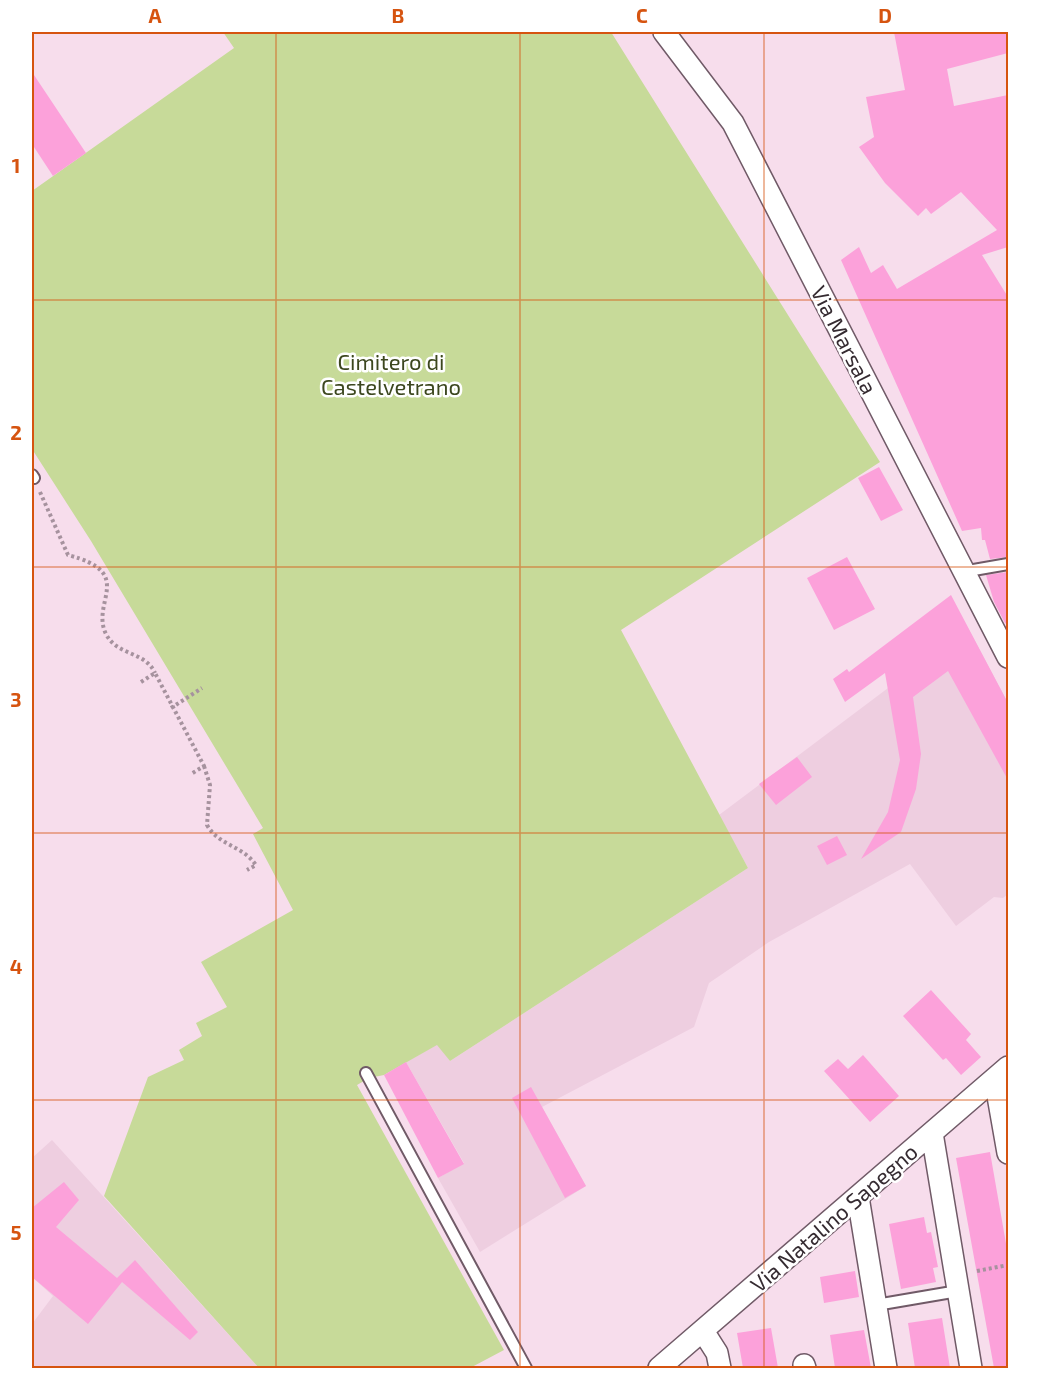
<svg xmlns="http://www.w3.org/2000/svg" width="1040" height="1400" font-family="'Exo 2',sans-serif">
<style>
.built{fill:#eecee0}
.green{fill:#c7da99}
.building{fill:#fca1da}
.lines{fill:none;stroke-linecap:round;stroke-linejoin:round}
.service-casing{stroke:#705a67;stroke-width:14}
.minor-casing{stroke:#705a67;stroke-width:24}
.path{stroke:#a6929e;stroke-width:4;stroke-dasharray:3 3;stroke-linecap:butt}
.service{stroke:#fff;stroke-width:10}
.minor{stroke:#fff;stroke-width:21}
.grid{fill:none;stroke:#d65410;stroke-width:1.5;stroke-opacity:0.55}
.labels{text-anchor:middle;stroke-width:5;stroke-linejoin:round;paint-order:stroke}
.street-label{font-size:22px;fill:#352b31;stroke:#fff}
.park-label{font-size:22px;fill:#3c471e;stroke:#fff}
.neatline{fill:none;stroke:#d65410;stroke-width:2}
.grid-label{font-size:20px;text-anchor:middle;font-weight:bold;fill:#d65410}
</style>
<rect width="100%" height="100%" fill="#f7ddec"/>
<path class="built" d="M 968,628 L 1008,703 L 1008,894 L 1003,898 L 994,897 L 956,926 L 910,864 L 769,942 L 709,983 L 694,1027 L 542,1107 L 586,1186 L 480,1252 L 438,1178 L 464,1163 L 406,1062 L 438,1044 L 450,1061 L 748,868 L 719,815 Z
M 52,1140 L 259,1368 L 32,1368 L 32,1324 L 53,1296 L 32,1277 L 32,1158 Z"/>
<path class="green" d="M 223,32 L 611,32 L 880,462 L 621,630 L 748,868 L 450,1061 L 437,1045 L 384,1075 L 369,1078 L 357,1085 L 504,1350 L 470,1368 L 259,1368 L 104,1196 L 148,1077 L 184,1060 L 179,1050 L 202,1036 L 196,1023 L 227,1007 L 201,962 L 293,910 L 253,834 L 263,828 L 91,541 L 32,449 L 32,191 L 234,48 Z"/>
<path class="building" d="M 894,32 L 1008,32 L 1008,53 L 947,69 L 954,106 L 1008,95 L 1008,247 L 982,255 L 1008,297 L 1008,557 L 990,559 L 985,540 L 982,540 L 981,528 L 962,531 L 841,260 L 859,247 L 871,273 L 883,265 L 897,289 L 997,230 L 961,192 L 931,214 L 926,208 L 918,216 L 885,183 L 859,147 L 874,137 L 866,97 L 905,90 Z
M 32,72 L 86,153 L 53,176 L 32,144 Z
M 879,467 L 903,510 L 881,521 L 858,478 Z
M 847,557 L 875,609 L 834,630 L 807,578 Z
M 1008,572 L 1008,625 L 1005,623 L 994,602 L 986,575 Z
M 951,595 L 1008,703 L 1008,780 L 948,671 L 913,697 L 921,754 L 916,789 L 901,832 L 861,859 L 888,812 L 900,760 L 885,673 L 845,702 L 833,679 L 847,669 L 849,672 Z
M 797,757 L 812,777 L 776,805 L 759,784 Z
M 837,836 L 847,855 L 827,865 L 817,846 Z
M 931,990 L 971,1034 L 966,1040 L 981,1057 L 961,1075 L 946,1058 L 943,1060 L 903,1016 Z
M 863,1055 L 899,1096 L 870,1122 L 824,1071 L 838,1059 L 848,1069 Z
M 406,1062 L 464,1164 L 438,1178 L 384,1075 Z
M 531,1087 L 586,1186 L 565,1198 L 512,1098 Z
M 990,1152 L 1008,1255 L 1008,1368 L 994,1368 L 956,1158 Z
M 64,1182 L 79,1200 L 56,1227 L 117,1278 L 135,1260 L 198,1332 L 190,1340 L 122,1282 L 88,1324 L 32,1277 L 32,1208 Z
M 924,1217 L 927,1233 L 931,1232 L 938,1267 L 933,1268 L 936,1282 L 901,1289 L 889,1224 Z
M 855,1271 L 859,1297 L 824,1303 L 820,1277 Z
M 942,1318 L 950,1368 L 915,1368 L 908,1323 Z
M 771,1328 L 778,1368 L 743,1368 L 737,1333 Z
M 864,1330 L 871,1368 L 835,1368 L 830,1335 Z"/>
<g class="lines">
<g class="service-casing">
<path id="service" d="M 32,475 L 34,478
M 962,572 L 1008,564
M 366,1073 L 526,1368
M 876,1305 L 958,1291"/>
</g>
<g class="minor-casing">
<path id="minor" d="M 664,32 L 733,123 L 1008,657
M 995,1079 L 1008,1153
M 932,1133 L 971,1368
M 858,1197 L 886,1368
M 703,1331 L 717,1353 L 720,1368
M 804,1365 L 805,1368
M 659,1368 L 1008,1067"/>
</g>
<path class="path" d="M 40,492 L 68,555 C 137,573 90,602 106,634 C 117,656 145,651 155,673
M 141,682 L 155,673 L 204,766 L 191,774
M 171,708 L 202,688
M 204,766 L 210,785 L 207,825 C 219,846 242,845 256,865 L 247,870
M 977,1271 L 1008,1265"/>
<use href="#service" class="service"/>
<use href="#minor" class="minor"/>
</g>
<path class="grid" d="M 276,32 L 276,1368M 520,32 L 520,1368M 764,32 L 764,1368M 32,300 L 1008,300M 32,567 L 1008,567M 32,833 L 1008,833M 32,1100 L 1008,1100"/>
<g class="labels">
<g class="street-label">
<text transform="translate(844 340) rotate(63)" y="8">Via Marsala</text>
<text transform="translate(834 1218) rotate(-41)" y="8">Via Natalino Sapegno</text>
</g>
<g class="park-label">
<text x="391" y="370">Cimitero di<tspan x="391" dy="25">Castelvetrano</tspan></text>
</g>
</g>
<rect width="1040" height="1400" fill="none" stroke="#ffffff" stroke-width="66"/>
<rect x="33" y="33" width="974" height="1334" class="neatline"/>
<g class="grid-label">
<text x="155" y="23">A</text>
<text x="398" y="23">B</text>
<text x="642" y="23">C</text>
<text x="885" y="23">D</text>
<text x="16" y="173">1</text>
<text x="16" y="440">2</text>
<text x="16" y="707">3</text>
<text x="16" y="974">4</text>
<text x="16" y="1240">5</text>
</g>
</svg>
